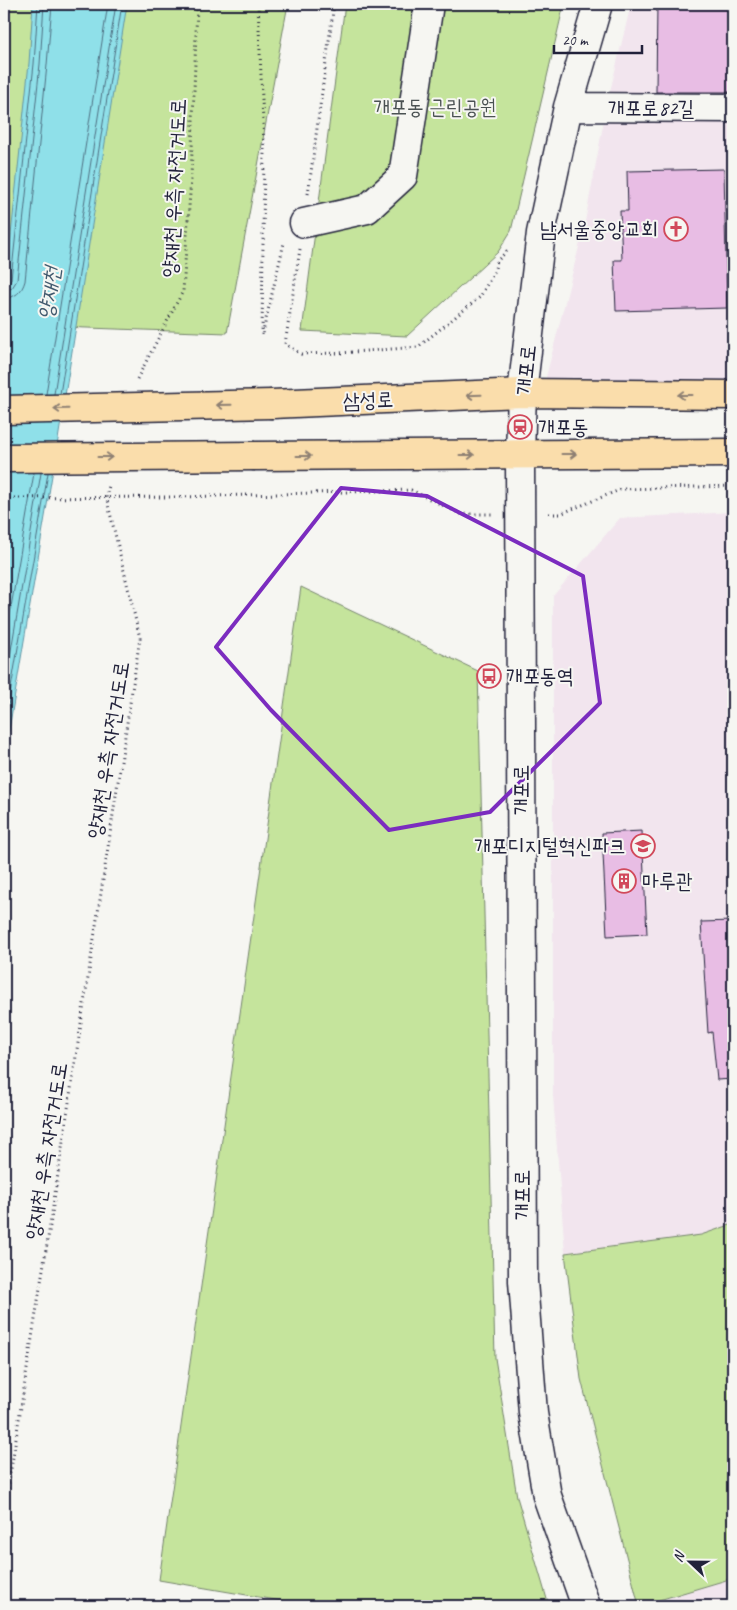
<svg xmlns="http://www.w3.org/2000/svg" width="737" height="1610" font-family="Caveat,'Poor Story',sans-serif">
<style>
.built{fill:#f2e5ee}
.green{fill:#c5e49c;stroke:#74836c}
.water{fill:#8fe0e9;stroke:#6394a3}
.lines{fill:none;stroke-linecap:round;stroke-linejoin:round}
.shore{stroke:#4e6e81;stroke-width:1}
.building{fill:#e8bde4;stroke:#22223b}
.minor-casing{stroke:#22223b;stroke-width:31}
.major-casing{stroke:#22223b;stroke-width:31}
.path{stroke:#22223b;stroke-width:3;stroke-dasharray:1 4;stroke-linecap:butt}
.minor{stroke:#f6f6f2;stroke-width:28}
.major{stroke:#faddab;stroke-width:28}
.major-bridge-casing{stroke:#22223b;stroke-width:31;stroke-linecap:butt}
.path-bridge{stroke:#22223b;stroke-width:3;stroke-dasharray:1 4;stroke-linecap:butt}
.major-bridge{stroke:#faddab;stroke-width:28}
.oneway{stroke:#8e8073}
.marked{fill:none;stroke:#7b2cbf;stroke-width:4;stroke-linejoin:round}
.labels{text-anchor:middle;stroke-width:4;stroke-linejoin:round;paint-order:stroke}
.park-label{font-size:21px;fill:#4b5253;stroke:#f6f6f2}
.street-label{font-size:21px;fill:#22223b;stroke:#f6f6f2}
.poi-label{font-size:21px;fill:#22223b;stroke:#f6f6f2;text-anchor:start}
.water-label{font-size:22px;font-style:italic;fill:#435b6f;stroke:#f6f6f2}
</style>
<rect width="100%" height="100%" fill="#f6f6f2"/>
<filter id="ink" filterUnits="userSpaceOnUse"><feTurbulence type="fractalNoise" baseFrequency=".02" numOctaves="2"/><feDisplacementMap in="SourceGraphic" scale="10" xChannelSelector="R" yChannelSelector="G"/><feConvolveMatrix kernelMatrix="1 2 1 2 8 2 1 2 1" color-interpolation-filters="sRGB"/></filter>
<g filter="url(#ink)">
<path class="built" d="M 631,4 L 733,4 L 733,386 L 543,389 L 584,227 L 607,104 Z
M 733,512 L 733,1224 L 701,1235 L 565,1253 L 553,1096 L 553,596 L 620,518 Z
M 733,1578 L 733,1606 L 643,1606 Z"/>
<path class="green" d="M 4,4 L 288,4 L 227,333 L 4,325 Z
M 345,4 L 564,4 L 511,231 L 498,252 L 407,336 L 302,331 Z
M 301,587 L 478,671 L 495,1358 L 517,1497 L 549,1606 L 311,1606 L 159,1580 Z
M 733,1224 L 733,1578 L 639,1606 L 581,1379 L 565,1253 L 701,1235 Z"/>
<path class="water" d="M 33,4 L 127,4 L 57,446 L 4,759 L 4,302 L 29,63 Z"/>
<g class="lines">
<path class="shore" d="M 4,284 L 9,283 L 11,279 L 34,64 L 38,4
M 4,291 L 12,288 L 17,280 L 40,64 L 44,4
M 4,298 C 15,298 22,292 25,281 L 47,65 L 52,4
M 46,394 L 108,4
M 54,394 L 116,4
M 60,394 L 122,4
M 4,648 L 34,473
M 4,692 L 41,473
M 4,729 L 48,473"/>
</g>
<path class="building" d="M 657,4 L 733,4 L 733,92 L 656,92 Z
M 724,169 L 727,308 L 616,311 L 614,260 L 622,260 L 620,211 L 628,211 L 627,171 Z
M 642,831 L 647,934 L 607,936 L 602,833 Z
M 733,921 L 733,1079 L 717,1080 L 712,1032 L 708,1033 L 701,922 Z"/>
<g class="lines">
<g class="minor-casing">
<path id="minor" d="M 568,107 L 733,108
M 304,223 L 367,209 L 403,176 L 429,4
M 586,1606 L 547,1496 L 533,1413 L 523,1281 L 520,454 L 522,393 L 541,233 L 568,107 L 598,4"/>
</g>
<g class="major-casing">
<path id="major" d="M 272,404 L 522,393 L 733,395
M 255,456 L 733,453"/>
</g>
<path class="path" d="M 258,4 L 264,146 L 262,336 L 284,243
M 308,194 L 334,4
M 300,249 L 285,344 L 301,354 L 340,353 L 418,347 L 480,297 L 494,272 L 497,261 L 509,249
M 137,379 L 183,291 L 191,179 L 197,4
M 181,497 L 411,490 L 461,514 L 493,514
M 549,514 L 560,514 L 622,489 L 733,486
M 4,1513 L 52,1213 L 140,638 L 106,496 L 109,486"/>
<use href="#minor" class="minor"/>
<use href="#major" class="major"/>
<g class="major-bridge-casing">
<path id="major-bridge" d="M 4,410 L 272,404
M 4,458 L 255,456"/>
</g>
<path class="path-bridge" d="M 4,498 L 181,497"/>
<use href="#major-bridge" class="major-bridge"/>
</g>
<defs><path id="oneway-shaft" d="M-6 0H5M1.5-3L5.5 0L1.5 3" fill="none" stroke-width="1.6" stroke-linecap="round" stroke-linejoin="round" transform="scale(1.25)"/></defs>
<g class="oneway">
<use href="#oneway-shaft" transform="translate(474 395) rotate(178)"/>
<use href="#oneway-shaft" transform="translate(685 395) rotate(-180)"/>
<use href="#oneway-shaft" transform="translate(224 405) rotate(179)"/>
<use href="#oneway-shaft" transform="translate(61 409) rotate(179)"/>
<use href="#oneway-shaft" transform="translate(569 454)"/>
<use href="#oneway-shaft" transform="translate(467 455)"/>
<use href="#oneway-shaft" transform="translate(304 456)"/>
<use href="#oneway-shaft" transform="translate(105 457)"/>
</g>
</g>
<path class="marked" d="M 341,488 L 427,496 L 583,576 L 600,703 L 490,812 L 389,830 L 271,710 L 216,647 Z"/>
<defs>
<g id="church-ring" transform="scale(1.25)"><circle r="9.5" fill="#f6f6f2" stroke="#d1495b" stroke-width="1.5"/><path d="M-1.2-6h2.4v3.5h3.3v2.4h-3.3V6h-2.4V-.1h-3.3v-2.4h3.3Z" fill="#d1495b"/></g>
<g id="station-ring" transform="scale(1.25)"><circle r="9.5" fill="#f6f6f2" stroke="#d1495b" stroke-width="1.5"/><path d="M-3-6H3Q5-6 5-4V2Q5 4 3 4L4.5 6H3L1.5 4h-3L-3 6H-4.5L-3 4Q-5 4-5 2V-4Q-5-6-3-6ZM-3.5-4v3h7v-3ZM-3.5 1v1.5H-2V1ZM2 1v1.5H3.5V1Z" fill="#d1495b"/></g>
<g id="bus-ring" transform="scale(1.25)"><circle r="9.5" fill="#f6f6f2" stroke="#d1495b" stroke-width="1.5"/><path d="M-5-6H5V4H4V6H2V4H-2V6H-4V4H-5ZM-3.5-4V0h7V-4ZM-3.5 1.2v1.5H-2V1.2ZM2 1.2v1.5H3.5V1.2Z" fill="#d1495b"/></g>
<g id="school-ring" transform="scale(1.25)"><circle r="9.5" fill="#f6f6f2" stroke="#d1495b" stroke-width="1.5"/><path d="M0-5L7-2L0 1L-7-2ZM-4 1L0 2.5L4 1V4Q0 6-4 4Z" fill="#d1495b"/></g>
<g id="building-ring" transform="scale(1.25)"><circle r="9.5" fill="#f6f6f2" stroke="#d1495b" stroke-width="1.5"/><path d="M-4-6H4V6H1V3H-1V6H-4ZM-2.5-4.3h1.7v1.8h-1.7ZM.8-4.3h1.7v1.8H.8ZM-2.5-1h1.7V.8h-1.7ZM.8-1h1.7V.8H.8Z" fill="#d1495b"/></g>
</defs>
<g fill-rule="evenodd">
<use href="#church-ring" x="676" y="229"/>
<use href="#station-ring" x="520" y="427"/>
<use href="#bus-ring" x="489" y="676"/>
<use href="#school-ring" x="643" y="846"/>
<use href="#building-ring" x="624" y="881"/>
</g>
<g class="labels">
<g class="park-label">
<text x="435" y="114">개포동 근린공원</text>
</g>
<g class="street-label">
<text x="651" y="115">개포로82길</text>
<text transform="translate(174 188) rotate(-87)" y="7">양재천 우측 자전거도로</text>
<text transform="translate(526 370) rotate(-84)" y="7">개포로</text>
<text transform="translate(368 400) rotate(-2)" y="7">삼성로</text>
<text transform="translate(108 750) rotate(-81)" y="7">양재천 우측 자전거도로</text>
<text transform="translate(521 790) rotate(-90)" y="7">개포로</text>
<text transform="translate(46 1151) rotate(-81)" y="7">양재천 우측 자전거도로</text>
<text transform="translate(522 1195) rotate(-90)" y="7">개포로</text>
</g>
<g class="poi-label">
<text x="658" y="236" text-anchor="end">남서울중앙교회</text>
<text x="538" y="434">개포동</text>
<text x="506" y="683">개포동역</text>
<text x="626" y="853" text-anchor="end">개포디지털혁신파크</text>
<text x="642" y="888">마루관</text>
</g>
<g class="water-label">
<text transform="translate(48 293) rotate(-82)" y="8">양재천</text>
</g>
</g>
<rect width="737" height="1610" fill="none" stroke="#f6f6f2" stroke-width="20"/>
<rect x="10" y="10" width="717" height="1590" fill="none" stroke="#22223b" stroke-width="2" filter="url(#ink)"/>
<g transform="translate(690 1562) rotate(292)" stroke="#f6f6f2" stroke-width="4" paint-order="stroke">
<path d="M0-4L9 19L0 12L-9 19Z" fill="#22223b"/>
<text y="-8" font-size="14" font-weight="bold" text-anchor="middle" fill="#22223b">N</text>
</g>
<path d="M554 45v8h88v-8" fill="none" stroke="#22223b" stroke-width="2.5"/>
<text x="562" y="45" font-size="15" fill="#22223b" stroke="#f6f6f2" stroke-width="4" paint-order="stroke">20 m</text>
</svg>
